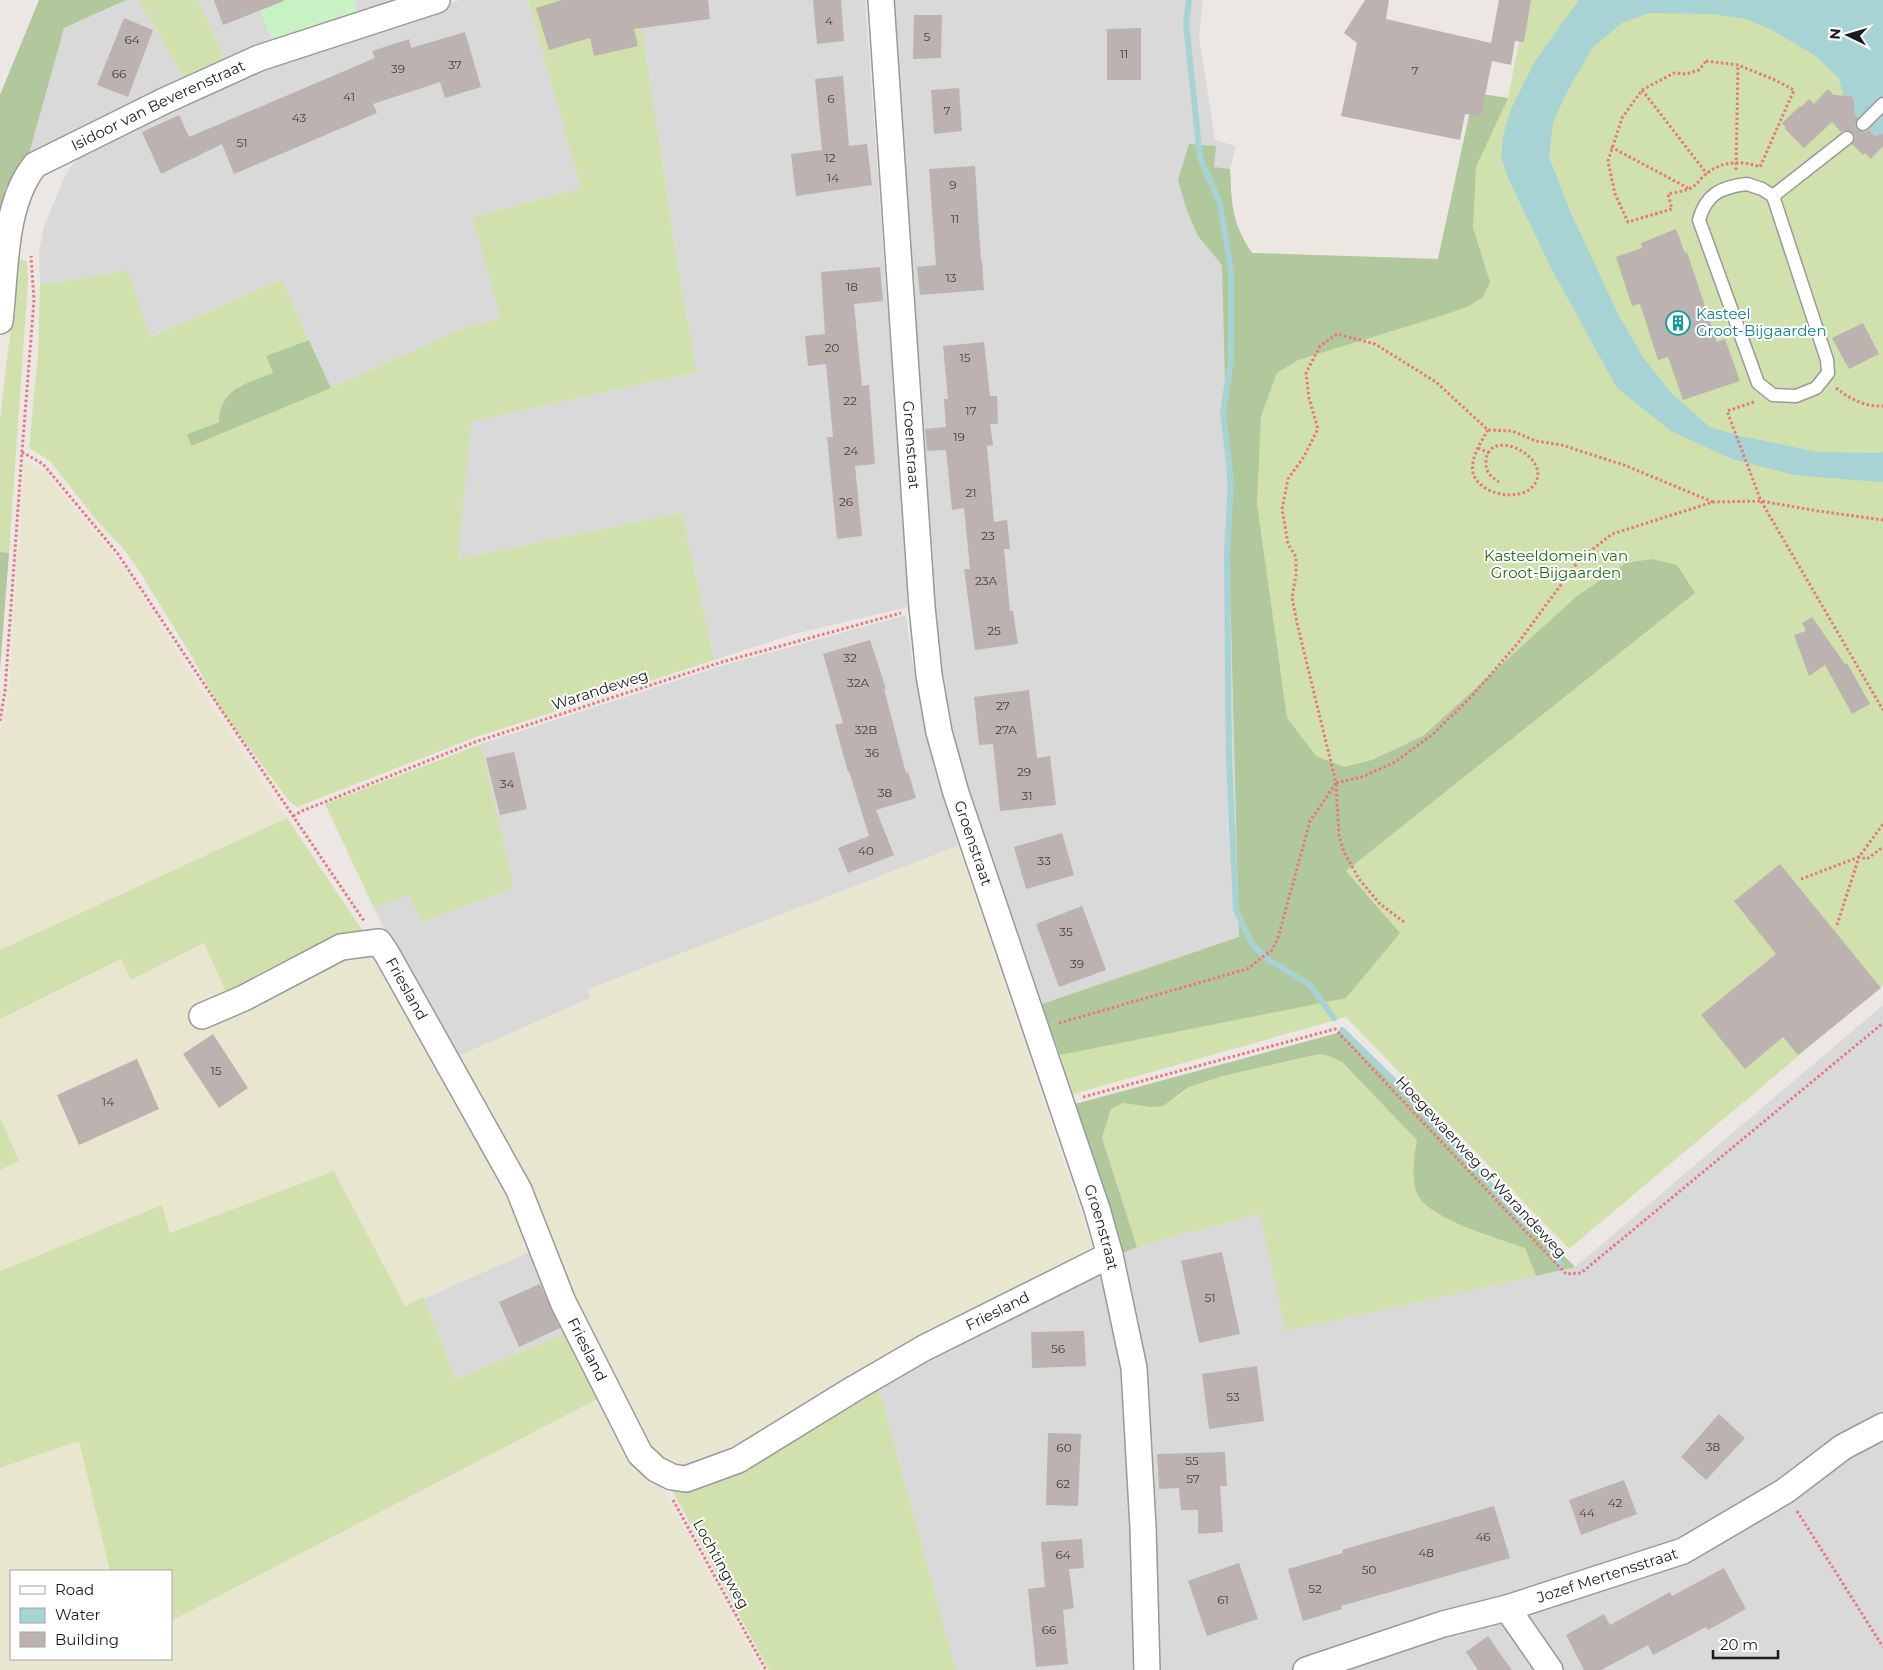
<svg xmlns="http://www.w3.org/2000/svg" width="1883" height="1670" font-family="Montserrat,sans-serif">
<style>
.residential{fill:#dad9d9}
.farmland{fill:#e9e6d0}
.grass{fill:#d1e1ae}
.forest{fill:#b1c79c}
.park{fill:#c9f2c4}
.water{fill:#a8d3d5}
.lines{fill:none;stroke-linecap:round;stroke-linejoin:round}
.stream{stroke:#a8d3d5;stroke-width:6}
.building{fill:#bcb2b0}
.service-casing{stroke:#999;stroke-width:15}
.minor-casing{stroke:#999;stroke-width:28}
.path{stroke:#e97781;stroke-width:3;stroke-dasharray:2.5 2.5;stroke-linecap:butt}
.service{stroke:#fff;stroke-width:12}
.minor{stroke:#fff;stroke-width:25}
.labels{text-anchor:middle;stroke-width:4;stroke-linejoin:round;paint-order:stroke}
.number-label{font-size:12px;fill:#444241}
.street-label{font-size:15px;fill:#1c1c1c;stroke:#fff}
.culture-label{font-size:15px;fill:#0d838f;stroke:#fff;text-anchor:start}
.park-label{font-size:15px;fill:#206d17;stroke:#fff}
</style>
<rect width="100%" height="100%" fill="#ece7e3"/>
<path class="residential" d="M 126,0 L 138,0 L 186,81 L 29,154 L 64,28 Z
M 198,0 L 256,0 L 272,41 L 226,63 Z
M 355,0 L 402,0 L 359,13 Z
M 460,0 L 528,0 L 581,188 L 472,217 L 502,318 L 463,328 L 331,388 L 282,279 L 149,337 L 128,270 L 40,285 L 39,252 L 44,226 L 64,178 L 71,166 L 91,147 L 284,58 L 353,34 Z
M 638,0 L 865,0 L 900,479 L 908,607 L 794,634 L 714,660 L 682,512 L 458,559 L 470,422 L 697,372 L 678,268 Z
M 890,0 L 1203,0 L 1199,36 L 1215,140 L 1236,146 L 1230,169 L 1214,167 L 1178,180 L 1187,211 L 1198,236 L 1222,265 L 1239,938 L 1042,1004 L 960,771 L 940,671 Z
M 906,615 L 912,659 L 934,768 L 958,846 L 587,990 L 591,998 L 454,1058 L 403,966 L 374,908 L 409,894 L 422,922 L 514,888 L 481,744 L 721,666 Z
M 1883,1005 L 1883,1670 L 956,1670 L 877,1381 L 1092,1271 L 1123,1253 L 1137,1247 L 1260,1214 L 1575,1267 Z
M 534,1250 L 570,1331 L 456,1379 L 423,1297 Z"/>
<path class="farmland" d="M 24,462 L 42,469 L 123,567 L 208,700 L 287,818 L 0,950 L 0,737 L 9,690 Z
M 958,846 L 1094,1253 L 740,1449 L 685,1472 L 648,1451 L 454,1058 L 591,998 L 587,990 Z
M 204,943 L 228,997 L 335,957 L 377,955 L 515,1200 L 534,1250 L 405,1307 L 334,1171 L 170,1234 L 161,1205 L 0,1271 L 0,1170 L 19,1161 L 0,1117 L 0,1019 L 122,959 L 132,980 Z
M 603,1396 L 660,1483 L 761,1670 L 0,1670 L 0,1468 L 79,1441 L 110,1571 L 11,1571 L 11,1659 L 171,1659 L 171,1621 Z"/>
<path class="grass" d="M 138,0 L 198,0 L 226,63 L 186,81 Z
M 528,0 L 638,0 L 678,268 L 697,372 L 471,422 L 458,559 L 682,512 L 714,660 L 476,737 L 297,807 L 289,801 L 222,711 L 192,657 L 135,564 L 121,546 L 97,521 L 50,461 L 29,448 L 38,354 L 40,285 L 128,270 L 150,337 L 282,279 L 309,340 L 266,356 L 273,373 L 239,386 L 219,415 L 219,422 L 187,434 L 191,445 L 331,388 L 463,328 L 501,318 L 472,217 L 581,188 Z
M 1527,0 L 1883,0 L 1883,985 L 1569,1249 L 1346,1017 L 1070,1095 L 1060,1055 L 1042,1004 L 1239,937 L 1222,265 L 1198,236 L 1187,211 L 1178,180 L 1189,144 L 1216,146 L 1214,167 L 1230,169 C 1232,206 1231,221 1252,253 L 1438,259 L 1474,93 L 1508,98 Z
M 19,259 L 27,261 L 28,280 L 9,553 L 0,552 L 0,419 Z
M 481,744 L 514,888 L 422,922 L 409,895 L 374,908 L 325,804 Z
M 287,818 L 367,937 L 228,997 L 204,943 L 131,980 L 121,959 L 0,1019 L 0,950 Z
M 1319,1054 L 1329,1056 L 1342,1062 L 1418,1140 L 1414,1161 L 1433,1212 L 1488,1236 L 1525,1248 L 1536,1276 L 1286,1331 L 1260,1214 L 1137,1247 L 1102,1138 L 1111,1109 L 1123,1103 L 1150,1107 L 1176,1098 L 1189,1087 L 1223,1076 Z
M 0,1117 L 19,1161 L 0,1170 Z
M 334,1171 L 405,1306 L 423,1297 L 456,1379 L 570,1331 L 603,1396 L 171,1621 L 171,1571 L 110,1571 L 79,1441 L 0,1468 L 0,1271 L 162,1205 L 170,1233 Z
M 877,1381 L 956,1670 L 769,1670 L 667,1481 Z"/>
<path class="forest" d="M 39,0 L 126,0 L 64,28 L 29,154 L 5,189 L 0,223 L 0,95 Z
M 1474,93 L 1508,98 L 1476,167 L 1473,228 L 1490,282 L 1483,297 L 1469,306 L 1444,315 L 1298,360 L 1277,373 L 1261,416 L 1257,504 L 1287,718 L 1316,756 L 1344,767 L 1372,760 L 1423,736 L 1577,596 L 1626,563 L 1652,559 L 1677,565 L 1695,593 L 1346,871 L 1400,933 L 1346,998 L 1060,1055 L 1042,1004 L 1239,937 L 1222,265 L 1198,236 L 1187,211 L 1178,180 L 1189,144 L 1216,146 L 1214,167 L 1230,169 C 1232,206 1231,221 1252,253 L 1438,259 Z
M 309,340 L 331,388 L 191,446 L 187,434 L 219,422 C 219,389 247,383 273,373 L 266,356 Z
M 0,552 L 9,553 L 0,670 Z
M 1341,1032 L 1575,1267 L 1536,1276 L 1525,1248 C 1499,1239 1433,1220 1419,1197 C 1410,1181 1414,1157 1417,1140 L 1342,1062 L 1329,1056 L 1319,1054 L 1223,1076 L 1189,1087 L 1163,1106 L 1150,1107 L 1123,1103 L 1111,1109 L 1102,1138 L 1137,1247 L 1123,1253 L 1075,1104 Z"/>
<path class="park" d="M 256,0 L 355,0 L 359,13 L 272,41 Z"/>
<path class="water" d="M 1579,0 L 1883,0 L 1883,134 L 1876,137 L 1852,112 C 1858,103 1853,96 1843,95 L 1839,78 L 1814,55 L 1772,30 L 1746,19 L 1712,14 L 1649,13 L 1622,23 L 1593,47 L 1568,90 L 1553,122 L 1549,157 L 1571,213 L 1619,316 L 1643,357 L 1672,394 L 1710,427 L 1741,436 L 1817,452 L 1877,453 L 1883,451 L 1883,481 L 1880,482 L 1794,475 L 1732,459 L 1671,431 L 1617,388 L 1552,270 L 1508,178 L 1501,157 L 1503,136 L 1511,109 L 1535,61 Z"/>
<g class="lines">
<path class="stream" d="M 1189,0 L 1186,23 L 1200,157 L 1220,204 L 1231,270 L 1231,362 L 1223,412 L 1231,481 L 1227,554 L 1228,668 L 1229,759 L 1236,910 L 1252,944 L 1269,960 L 1310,985 L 1334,1018
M 1342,1030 L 1392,1079 L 1528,1226 C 1536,1231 1546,1237 1551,1246 C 1554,1253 1556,1259 1561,1265"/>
</g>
<path class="building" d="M 214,0 L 284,0 L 284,1 L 223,25 Z
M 562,0 L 708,0 L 710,19 L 634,29 L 638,46 L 594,56 L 590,38 L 549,50 L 536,8 Z
M 813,0 L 841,0 L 844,41 L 817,44 Z
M 1365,0 L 1389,0 L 1386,19 L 1491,43 L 1499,0 L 1531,0 L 1524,42 L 1515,41 L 1511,65 L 1492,61 L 1481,116 L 1465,114 L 1460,140 L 1341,116 L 1357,43 L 1344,33 Z
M 914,15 L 942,15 L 941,58 L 913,59 Z
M 124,18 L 153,30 L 128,97 L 97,85 Z
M 1141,28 L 1141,80 L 1107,80 L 1107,29 Z
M 465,32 L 481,87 L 445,98 L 440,82 L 373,104 L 377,113 L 234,174 L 222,144 L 161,174 L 142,132 L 179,115 L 189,137 L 375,58 L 372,51 L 409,39 L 411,48 Z
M 843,76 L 849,146 L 867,144 L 872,185 L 796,196 L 791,154 L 822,150 L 815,79 Z
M 959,88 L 962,131 L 934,134 L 931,90 Z
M 1828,89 L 1834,95 L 1851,96 L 1854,100 L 1855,115 L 1858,118 L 1855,126 L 1858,130 L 1865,132 L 1869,130 L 1875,136 L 1883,134 L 1883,146 L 1871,159 L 1865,153 L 1863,155 L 1852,144 L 1855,137 L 1853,133 L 1846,130 L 1841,132 L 1832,122 L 1804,148 L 1785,129 L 1786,128 L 1782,123 L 1800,106 L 1801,107 L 1809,99 L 1814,104 Z
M 975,166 L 981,261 L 982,261 L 984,290 L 920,295 L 917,267 L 936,265 L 929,169 Z
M 1676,229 L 1685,253 L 1687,252 L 1717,342 L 1725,339 L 1740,381 L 1683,400 L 1668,357 L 1658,360 L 1640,304 L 1632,306 L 1616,257 L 1642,248 L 1641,243 Z
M 880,267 L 883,301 L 854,304 L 862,386 L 869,385 L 875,464 L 855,466 L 862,536 L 837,539 L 827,437 L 833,437 L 826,364 L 808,366 L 805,336 L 825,334 L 821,272 Z
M 1863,323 L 1879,354 L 1849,369 L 1832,338 Z
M 984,342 L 990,396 L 997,396 L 998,424 L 990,424 L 993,445 L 987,446 L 994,522 L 1007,520 L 1010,549 L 1004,549 L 1010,611 L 1013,611 L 1018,644 L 975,650 L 964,569 L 970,569 L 964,508 L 952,510 L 946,450 L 927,451 L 925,429 L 946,427 L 944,399 L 948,399 L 943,346 Z
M 1812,617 L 1845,664 L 1847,663 L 1870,704 L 1852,714 L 1825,665 L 1809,676 L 1794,635 L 1806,631 L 1802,623 Z
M 870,640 L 886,689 L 884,689 L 906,773 L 908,772 L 916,798 L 876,810 L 894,855 L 848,873 L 838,848 L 869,836 L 849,771 L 848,772 L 835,725 L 843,723 L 823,654 Z
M 1029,690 L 1037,758 L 1050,756 L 1056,805 L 1000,811 L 993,744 L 979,745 L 974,697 Z
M 514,752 L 527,809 L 500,815 L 486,758 Z
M 1062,833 L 1074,875 L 1026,889 L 1014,847 Z
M 1780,864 L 1881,988 L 1798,1055 L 1783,1037 L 1745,1069 L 1701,1015 L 1776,954 L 1734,901 Z
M 1082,906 L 1106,970 L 1059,987 L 1036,924 Z
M 213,1034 L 248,1088 L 219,1108 L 183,1054 Z
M 137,1059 L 159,1109 L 79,1145 L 57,1095 Z
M 1222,1252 L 1240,1334 L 1199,1343 L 1181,1261 Z
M 540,1284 L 560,1328 L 519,1347 L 499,1302 Z
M 1084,1331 L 1086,1366 L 1032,1368 L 1031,1332 Z
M 1257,1366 L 1264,1421 L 1209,1429 L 1202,1374 Z
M 1719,1414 L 1745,1438 L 1706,1480 L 1681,1457 Z
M 1048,1433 L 1081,1434 L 1078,1506 L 1046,1505 Z
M 1225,1452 L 1227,1486 L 1220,1486 L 1223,1532 L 1198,1534 L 1198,1510 L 1181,1510 L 1179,1488 L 1159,1489 L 1157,1454 Z
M 1624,1480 L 1637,1514 L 1581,1535 L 1569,1500 Z
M 1494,1506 L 1510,1558 L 1341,1606 L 1342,1609 L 1303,1621 L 1288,1569 L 1343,1553 L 1342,1550 Z
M 1082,1539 L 1084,1568 L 1069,1569 L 1074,1608 L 1063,1610 L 1068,1664 L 1036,1667 L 1028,1589 L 1045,1587 L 1041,1542 Z
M 1239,1563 L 1258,1619 L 1207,1636 L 1188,1581 Z
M 1724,1568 L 1746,1609 L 1708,1630 L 1706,1627 L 1653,1655 L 1648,1645 L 1601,1670 L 1584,1670 L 1566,1635 L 1604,1614 L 1610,1625 L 1670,1592 L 1672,1596 Z
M 1488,1636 L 1499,1652 L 1512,1670 L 1478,1670 L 1466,1652 Z"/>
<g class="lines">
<g class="service-casing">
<path id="service" d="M 1863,124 L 1883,104
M 1747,184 L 1762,189 L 1773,196 L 1827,360 L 1828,373 L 1816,388 L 1796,396 L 1773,395 L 1758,383 L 1699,220 C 1706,194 1721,187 1747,184 Z
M 1773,196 L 1847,138"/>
</g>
<g class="minor-casing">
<g id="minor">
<path id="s1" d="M 881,0 L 922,607 L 929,675 L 939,732 L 956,793 L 1097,1209 L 1110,1255 L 1134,1368 L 1143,1527 L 1147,1670"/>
<path id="s2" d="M 0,321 C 6,271 3,205 35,165 L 164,101 L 259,58 L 437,0"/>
<path id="s3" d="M 202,1016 L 244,998 L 341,947 L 379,942 L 387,954 L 519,1190 L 563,1302 L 640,1454 L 656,1469 L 672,1477 L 686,1479 L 738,1460 L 855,1388 L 924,1348 L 1110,1255"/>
<path d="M 1507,1608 L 1550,1670"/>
<path id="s4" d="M 1306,1670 L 1443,1624 L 1507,1608 L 1683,1551 L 1785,1491 L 1843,1447 L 1883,1426"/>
</g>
</g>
<path class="path" d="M 1706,61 L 1738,65 L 1775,80 L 1794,90 L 1760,167 C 1742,160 1720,161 1705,175 C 1701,178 1698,183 1694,186 C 1688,191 1676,192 1668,194 L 1672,209 L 1628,222 L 1615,194 L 1608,161 L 1622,118 L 1642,90 L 1674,73 L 1686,74 L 1699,70 Z
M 1642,90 L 1707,174
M 1611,147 L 1688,188
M 1736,170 L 1738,65
M 1836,388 C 1850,399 1865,407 1883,406
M 1754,402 L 1727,411 L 1761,501 L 1883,710
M 1488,430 C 1481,442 1470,458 1473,473 C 1479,495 1521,503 1534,485 C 1554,458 1489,425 1486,461 C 1485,472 1491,477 1499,482
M 1478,448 L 1489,453
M 22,452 L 43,464 L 118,554 L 222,711 L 364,921
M 1713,502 L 1624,465 L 1562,445 L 1536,441 L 1512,431 L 1488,430 L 1436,382 L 1375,344 L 1337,334 L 1320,346 L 1306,373 L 1309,398 L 1318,429 L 1303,458 L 1288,479 L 1282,509 L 1288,544 L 1296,557 L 1296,575 L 1292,597 L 1297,623 L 1336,783 L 1362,777 L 1395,762 L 1432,735 L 1471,697 L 1518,643 L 1580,559 L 1612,534 L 1713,502 L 1761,501 L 1818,511 L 1883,520
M 0,721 L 5,691 L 22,452 L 34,300 L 31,256
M 1336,784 L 1339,836 L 1344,852 L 1359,879 L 1380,904 L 1404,922
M 293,816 L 302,811 L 475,742 L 722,662 L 901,613
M 1801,879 L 1859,857 L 1883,824
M 1837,925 L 1859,857 L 1867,859 L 1883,847
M 1059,1023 L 1247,969 L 1272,950 L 1278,938 L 1310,821 L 1336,783
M 1083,1097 L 1335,1029 L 1566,1274 L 1581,1273 L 1883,1023
M 673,1500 L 766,1670
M 1797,1511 L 1883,1647"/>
<use href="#service" class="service"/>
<use href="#minor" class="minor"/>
</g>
<defs>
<g id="building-ring" transform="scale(1.25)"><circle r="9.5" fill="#fff" stroke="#0f9aa8" stroke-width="1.5"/><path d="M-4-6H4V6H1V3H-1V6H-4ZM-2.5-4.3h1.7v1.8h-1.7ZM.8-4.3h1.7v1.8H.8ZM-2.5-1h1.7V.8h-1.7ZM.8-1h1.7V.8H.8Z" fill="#0f9aa8"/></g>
</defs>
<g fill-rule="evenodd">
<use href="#building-ring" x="1678" y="323"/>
</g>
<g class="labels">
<g class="number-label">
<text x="829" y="25">4</text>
<text x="927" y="41">5</text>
<text x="132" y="44">64</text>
<text x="1124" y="58">11</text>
<text x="455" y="69">37</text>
<text x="398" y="73">39</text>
<text x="1415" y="75">7</text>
<text x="119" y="78">66</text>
<text x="349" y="101">41</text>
<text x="831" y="103">6</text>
<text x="947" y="115">7</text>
<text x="299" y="122">43</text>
<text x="242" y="147">51</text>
<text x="830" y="162">12</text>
<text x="833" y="182">14</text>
<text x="953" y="189">9</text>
<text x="955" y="223">11</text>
<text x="951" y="282">13</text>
<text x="852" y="291">18</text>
<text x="832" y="352">20</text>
<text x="965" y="362">15</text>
<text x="850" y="405">22</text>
<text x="971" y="415">17</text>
<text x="959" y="441">19</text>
<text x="851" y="455">24</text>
<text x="971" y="497">21</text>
<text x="846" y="506">26</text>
<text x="988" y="540">23</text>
<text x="986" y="585">23A</text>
<text x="994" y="635">25</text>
<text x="850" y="662">32</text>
<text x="858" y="687">32A</text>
<text x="1003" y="710">27</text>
<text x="866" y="734">32B</text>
<text x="1006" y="734">27A</text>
<text x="872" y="757">36</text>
<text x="1024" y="776">29</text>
<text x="507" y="788">34</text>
<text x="885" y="797">38</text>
<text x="1027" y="800">31</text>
<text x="866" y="855">40</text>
<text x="1044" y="865">33</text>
<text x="1066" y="936">35</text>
<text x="1077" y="968">39</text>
<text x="216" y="1075">15</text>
<text x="108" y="1106">14</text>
<text x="1210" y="1302">51</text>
<text x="1058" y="1353">56</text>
<text x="1233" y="1401">53</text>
<text x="1713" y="1451">38</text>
<text x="1064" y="1452">60</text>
<text x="1192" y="1465">55</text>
<text x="1193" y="1483">57</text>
<text x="1063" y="1488">62</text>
<text x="1615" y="1507">42</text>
<text x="1587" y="1517">44</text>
<text x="1483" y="1541">46</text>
<text x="1426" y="1557">48</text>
<text x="1063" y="1559">64</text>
<text x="1369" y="1574">50</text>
<text x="1315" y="1593">52</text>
<text x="1223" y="1604">61</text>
<text x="1049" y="1634">66</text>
</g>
<g class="street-label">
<text dy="5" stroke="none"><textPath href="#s2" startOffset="299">Isidoor van Beverenstraat</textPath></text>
<text dy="5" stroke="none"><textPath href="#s1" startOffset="446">Groenstraat</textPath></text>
<text transform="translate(600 690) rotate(-18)" y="5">Warandeweg</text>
<text dy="5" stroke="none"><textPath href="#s1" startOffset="851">Groenstraat</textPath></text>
<text dy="5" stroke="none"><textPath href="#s3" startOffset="248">Friesland</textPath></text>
<text transform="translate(1481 1167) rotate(47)" y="5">Hoegewaerweg of Warandeweg</text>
<text dy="5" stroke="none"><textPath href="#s1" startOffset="1256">Groenstraat</textPath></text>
<text dy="5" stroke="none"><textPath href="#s3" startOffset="1178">Friesland</textPath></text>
<text dy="5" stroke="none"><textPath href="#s3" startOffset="652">Friesland</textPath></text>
<text transform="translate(721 1564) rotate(61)" y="5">Lochtingweg</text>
<text dy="5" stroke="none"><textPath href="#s4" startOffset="316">Jozef Mertensstraat</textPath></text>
</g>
<g class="culture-label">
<text x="1696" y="319">Kasteel<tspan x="1696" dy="17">Groot-Bijgaarden</tspan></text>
</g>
<g class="park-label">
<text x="1556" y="561">Kasteeldomein van<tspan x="1556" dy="17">Groot-Bijgaarden</tspan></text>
</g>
</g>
<rect x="10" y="1570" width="162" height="90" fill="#ffffff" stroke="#a4a4a4"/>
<rect x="20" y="1586" width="25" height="8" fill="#ffffff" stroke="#a4a4a4"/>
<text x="55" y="1595" font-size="15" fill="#1c1c1c">Road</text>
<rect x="20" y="1608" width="25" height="15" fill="#a8d3d5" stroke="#a4a4a4"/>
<text x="55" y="1620" font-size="15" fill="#1c1c1c">Water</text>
<rect x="20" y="1632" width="25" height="15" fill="#bcb2b0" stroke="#a4a4a4"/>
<text x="55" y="1645" font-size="15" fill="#1c1c1c">Building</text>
<g transform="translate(1848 35) rotate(275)" stroke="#ffffff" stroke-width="4" paint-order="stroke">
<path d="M0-4L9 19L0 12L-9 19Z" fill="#1c1c1c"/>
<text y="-8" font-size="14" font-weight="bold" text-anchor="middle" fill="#1c1c1c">N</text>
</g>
<path d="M1713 1650v8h65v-8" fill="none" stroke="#1c1c1c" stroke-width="2.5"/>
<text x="1720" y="1650" font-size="15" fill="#1c1c1c" stroke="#ffffff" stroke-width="4" paint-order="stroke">20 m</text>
</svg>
